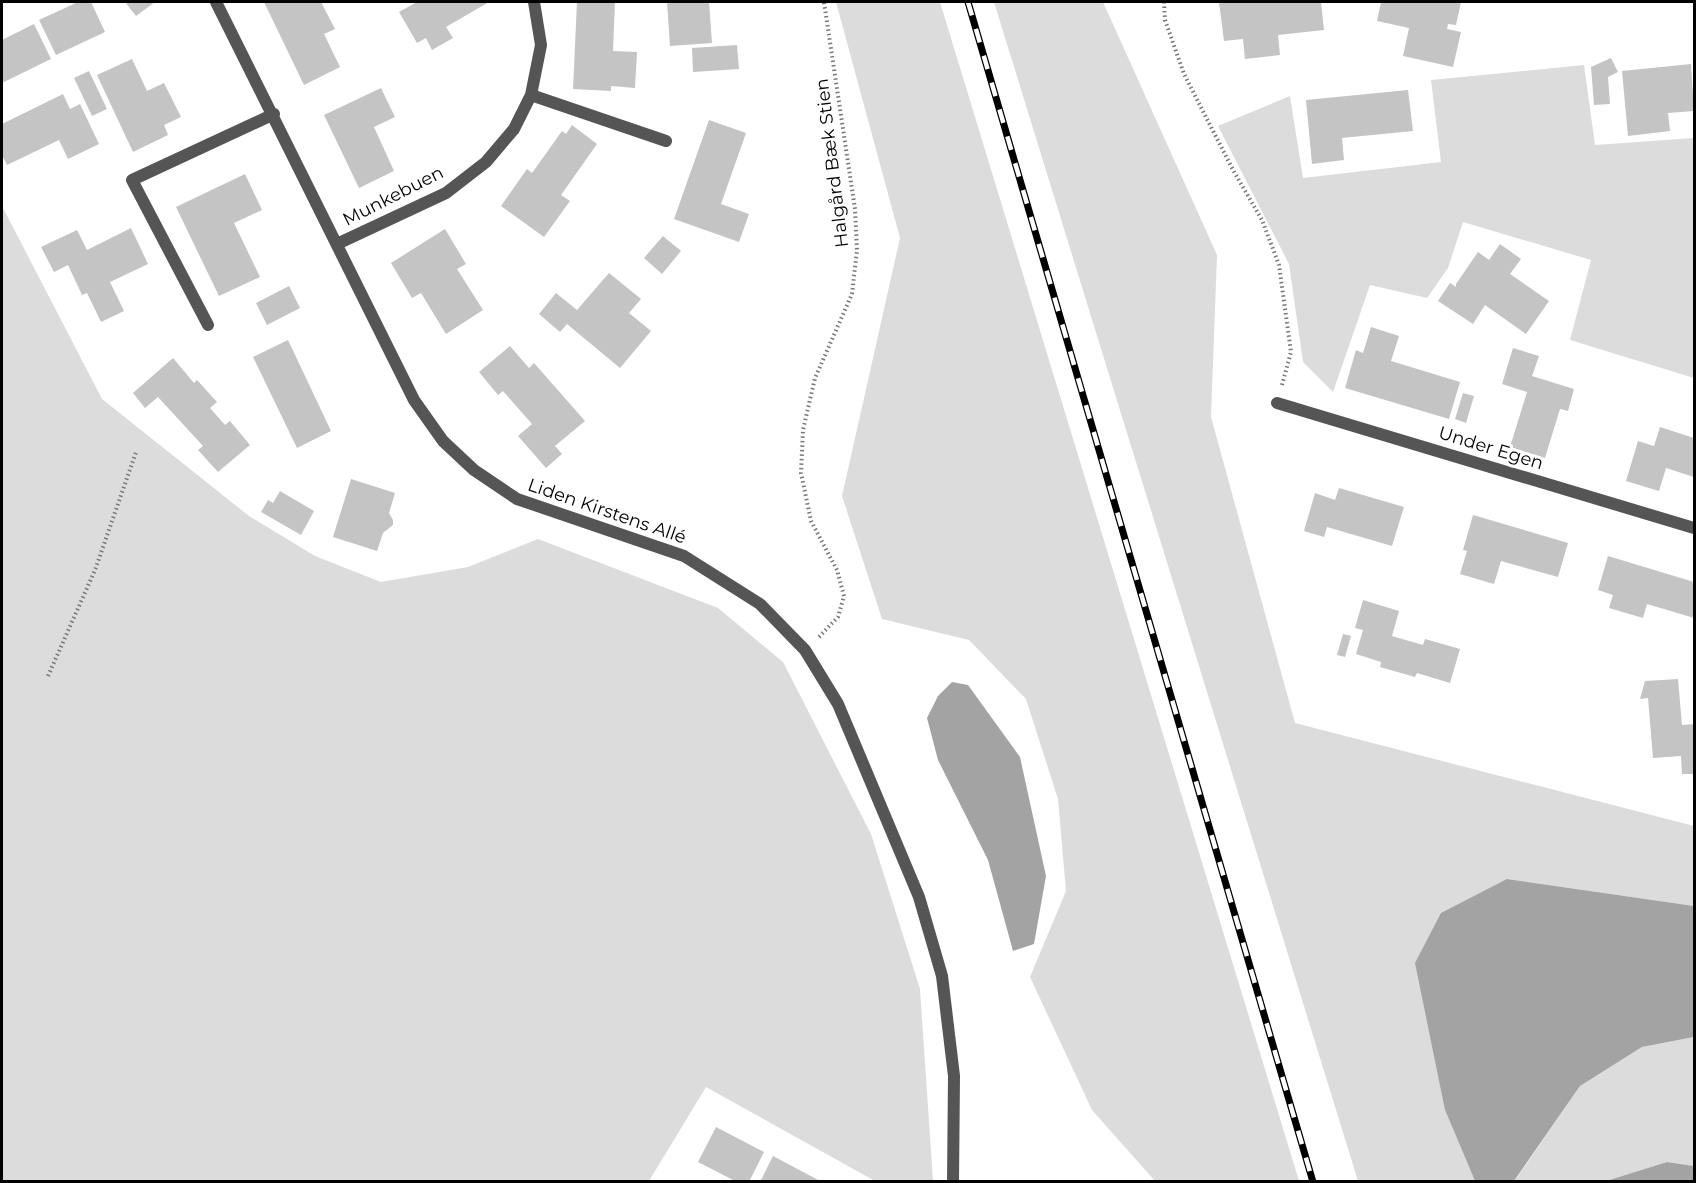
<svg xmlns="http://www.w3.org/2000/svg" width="1696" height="1183" font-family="Montserrat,sans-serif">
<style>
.green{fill:#dcdcdc}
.water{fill:#a3a3a3}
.building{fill:#c4c4c4}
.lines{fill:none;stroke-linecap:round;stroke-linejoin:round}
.path{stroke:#777;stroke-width:4;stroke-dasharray:1.5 3;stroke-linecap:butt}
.street{stroke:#555;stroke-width:12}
.rail-casing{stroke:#000;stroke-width:7}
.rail{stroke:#fff;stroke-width:4.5;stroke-dasharray:14;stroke-linecap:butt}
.labels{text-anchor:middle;stroke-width:6;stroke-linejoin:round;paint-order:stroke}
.street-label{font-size:18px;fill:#000;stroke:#fff}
</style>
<rect width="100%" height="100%" fill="#fff"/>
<path class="green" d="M 836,2 L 940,2 L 1299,1181 L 1155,1181 L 1092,1110 L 1030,977 L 1066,891 L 1058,799 L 1026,699 L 969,640 L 882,619 L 842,496 L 900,238 Z
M 994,2 L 1103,2 L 1217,255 L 1211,417 L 1295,723 L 1694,826 L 1694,906 L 1507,879 L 1445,1110 L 1475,1181 L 1358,1181 Z
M 1584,65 L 1595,145 L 1694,138 L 1694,378 L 1570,340 L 1591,260 L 1463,222 L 1448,268 L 1427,298 L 1370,285 L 1333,392 L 1303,362 L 1289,264 L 1218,126 L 1290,96 L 1303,178 L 1441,162 L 1431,80 Z
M 2,206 L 102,399 L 249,516 L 315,556 L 381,582 L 468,567 L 538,539 L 718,608 L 783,662 L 871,834 L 920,989 L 933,1181 L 875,1181 L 706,1087 L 649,1181 L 2,1181 Z
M 1694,1037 L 1694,1166 L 1667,1162 L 1606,1181 L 1514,1182 L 1580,1086 L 1642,1047 Z"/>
<path class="water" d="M 952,682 L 968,685 L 1020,757 L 1046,876 L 1034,944 L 1013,951 L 988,860 L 938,760 L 927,718 L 938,696 Z
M 1507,879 L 1694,906 L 1694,1037 L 1642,1047 L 1580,1086 L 1514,1181 L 1475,1181 L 1445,1110 L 1415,963 L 1441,913 Z
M 1667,1162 L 1694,1166 L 1694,1181 L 1606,1181 Z"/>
<path class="building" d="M 78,2 L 91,2 L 105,32 L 56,55 L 39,20 Z
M 125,2 L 155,2 L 136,16 Z
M 264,2 L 321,2 L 335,29 L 324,34 L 340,67 L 304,85 Z
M 417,2 L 489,2 L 446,27 L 453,38 L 432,50 L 426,38 L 417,43 L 399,12 Z
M 577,2 L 615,2 L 613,51 L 637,52 L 635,88 L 611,86 L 611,91 L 573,89 Z
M 667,2 L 709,2 L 712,43 L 670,46 Z
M 1219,2 L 1321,2 L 1324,30 L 1278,35 L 1280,55 L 1245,59 L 1243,39 L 1224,41 Z
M 1381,2 L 1461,2 L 1456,25 L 1448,24 L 1447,29 L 1461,32 L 1453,67 L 1403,56 L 1409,28 L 1377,21 Z
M 34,24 L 51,59 L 2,83 L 2,40 Z
M 737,45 L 739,69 L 693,72 L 692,48 Z
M 1611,58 L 1618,72 L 1608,77 L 1610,104 L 1594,105 L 1591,67 Z
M 132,59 L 147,91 L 164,83 L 181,117 L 164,125 L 168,135 L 133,152 L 97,75 Z
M 1691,64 L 1694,111 L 1668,113 L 1670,131 L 1628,136 L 1622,71 Z
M 89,71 L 107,109 L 92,116 L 74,78 Z
M 381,88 L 395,117 L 374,127 L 394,171 L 359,188 L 324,115 Z
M 1408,90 L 1413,131 L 1342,138 L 1344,160 L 1312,164 L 1306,100 Z
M 63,94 L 70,109 L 80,104 L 99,144 L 68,159 L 59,140 L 7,165 L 2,155 L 2,124 Z
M 709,120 L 746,133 L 721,204 L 749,214 L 739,242 L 674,219 Z
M 572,125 L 597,144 L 561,195 L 570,201 L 544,237 L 501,206 L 527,169 L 532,173 L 562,131 L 566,134 Z
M 245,174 L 262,210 L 234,223 L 260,277 L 219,296 L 176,207 Z
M 131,228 L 148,264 L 110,282 L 124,311 L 101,322 L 87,293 L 82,295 L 68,265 L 54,272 L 41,247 L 77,230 L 87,250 Z
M 445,229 L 466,264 L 457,269 L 483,310 L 446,334 L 421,293 L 412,298 L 391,263 Z
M 663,236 L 681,251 L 662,274 L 644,258 Z
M 1500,244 L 1521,259 L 1510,274 L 1549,301 L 1526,334 L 1485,305 L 1473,324 L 1438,301 L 1450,283 L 1456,287 L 1456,284 L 1478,252 L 1489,260 Z
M 609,273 L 641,299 L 629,313 L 651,331 L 620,368 L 567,324 L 560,332 L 539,314 L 556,293 L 577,310 Z
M 289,286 L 300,308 L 267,325 L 256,303 Z
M 1371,327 L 1399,336 L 1391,361 L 1460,382 L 1449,419 L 1345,388 L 1356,350 L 1363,353 Z
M 288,340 L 331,431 L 297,448 L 253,357 Z
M 510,346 L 529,368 L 534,363 L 585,421 L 555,446 L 562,454 L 546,468 L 518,436 L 532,424 L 503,391 L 498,395 L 479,372 Z
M 1513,348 L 1539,356 L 1532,376 L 1574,389 L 1568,411 L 1560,409 L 1545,458 L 1510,447 L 1527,392 L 1502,384 Z
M 173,358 L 194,383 L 197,380 L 217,402 L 210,408 L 225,425 L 230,421 L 250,445 L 218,472 L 198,450 L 203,446 L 158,397 L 145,408 L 133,393 Z
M 1463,393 L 1474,396 L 1466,423 L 1455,419 Z
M 1660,427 L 1694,438 L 1694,477 L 1666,468 L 1659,491 L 1626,481 L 1638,441 L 1654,446 Z
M 351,479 L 395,493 L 389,513 L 393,520 L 393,525 L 383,533 L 377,551 L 333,537 Z
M 1339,488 L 1404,507 L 1392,546 L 1327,527 L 1324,537 L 1304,531 L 1315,493 L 1335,500 Z
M 280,491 L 314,511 L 301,535 L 261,512 L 268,500 L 273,503 Z
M 1473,515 L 1568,543 L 1558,577 L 1501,561 L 1494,584 L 1460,574 L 1467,551 L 1463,550 Z
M 1608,556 L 1694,582 L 1694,618 L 1647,604 L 1643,618 L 1609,608 L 1613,595 L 1598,590 Z
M 1363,600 L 1399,611 L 1392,636 L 1423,645 L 1425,639 L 1460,649 L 1450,683 L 1417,673 L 1415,677 L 1380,667 L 1381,662 L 1356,654 L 1363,630 L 1355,628 Z
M 1343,634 L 1351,636 L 1345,657 L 1337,655 Z
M 1678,679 L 1682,725 L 1694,724 L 1694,774 L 1682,774 L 1681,756 L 1653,758 L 1648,698 L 1640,699 L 1645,681 Z
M 716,1127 L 764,1152 L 749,1182 L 737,1182 L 698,1162 Z
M 773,1156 L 822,1182 L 760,1182 Z"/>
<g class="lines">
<path class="path" d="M 1164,2 L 1165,20 L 1184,74 L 1233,170 L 1262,220 L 1279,265 L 1291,352 L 1282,385
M 819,637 L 838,617 L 844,596 L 837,570 L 811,521 L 801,473 L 803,430 L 815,378 L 852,294 L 857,250 L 855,209 L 824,2
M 48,676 L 95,570 L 136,452"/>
<path class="street" d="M 216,2 L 414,400 L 443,441 L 474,470 L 517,499 L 684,556 L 760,604 L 805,650 L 838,704 L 919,897 L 942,976 L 954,1076 L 953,1182
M 531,95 L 666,141
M 337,244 L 446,193 L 486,162 L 514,129 L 531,95 L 541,45 L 534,2
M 208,325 L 132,180 L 274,114
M 1277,403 L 1694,528"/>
<g class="rail-casing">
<path id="rail" d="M 968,2 L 1313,1182"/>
</g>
<use href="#rail" class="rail"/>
</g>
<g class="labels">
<g class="street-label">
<text transform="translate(832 163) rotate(-97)" y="6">Halgård Bæk Stien</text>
<text transform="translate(393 196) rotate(-27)" y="6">Munkebuen</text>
<text transform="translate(1491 448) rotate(17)" y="6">Under Egen</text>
<text transform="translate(607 511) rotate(19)" y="6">Liden Kirstens Allé</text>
</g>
</g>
<rect width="1696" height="1183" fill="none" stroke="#000000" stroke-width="6"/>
</svg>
